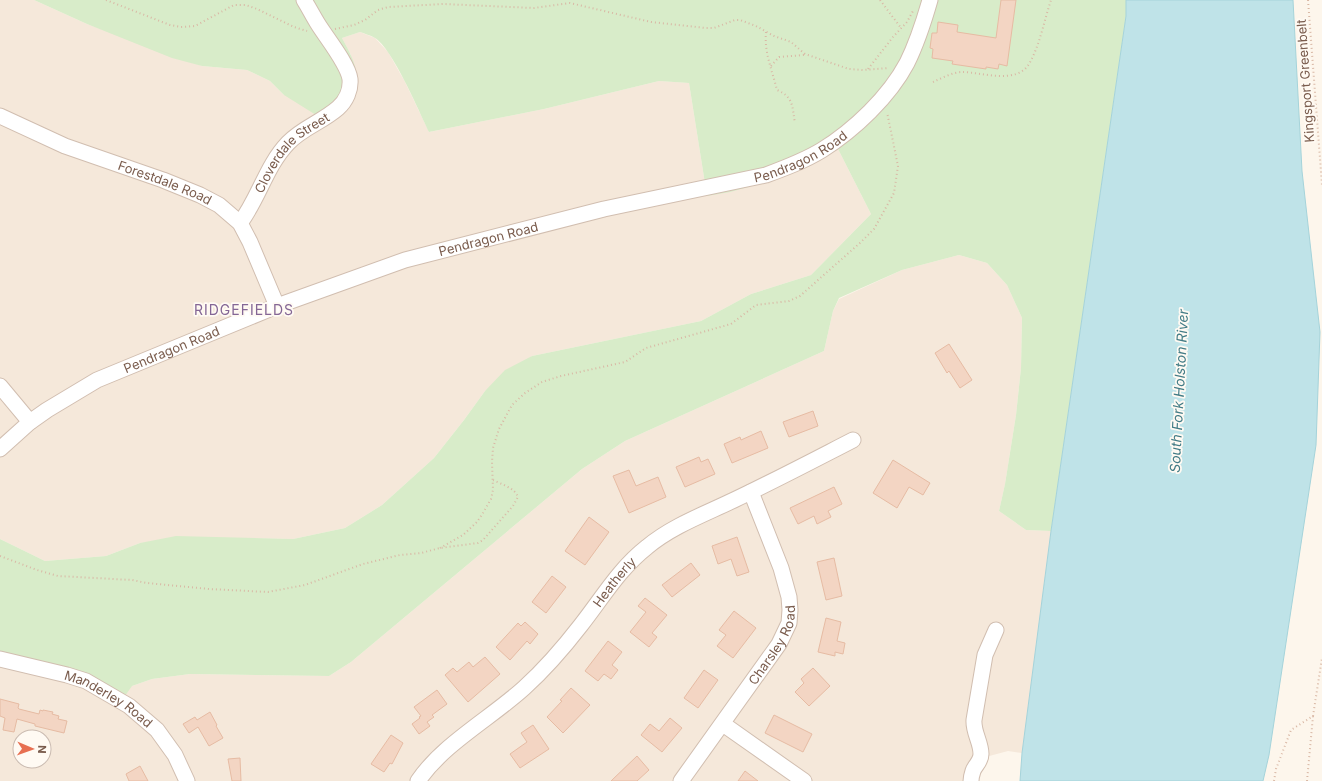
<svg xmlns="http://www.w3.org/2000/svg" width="1322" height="781" font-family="Inter,sans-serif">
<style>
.residential{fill:#f5e8da;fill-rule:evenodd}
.green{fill:#d8ecc9}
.water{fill:#bfe3e8;stroke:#a5d3da}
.building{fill:#f3d5c3;stroke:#e6bba3}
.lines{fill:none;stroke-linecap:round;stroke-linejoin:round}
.minor-casing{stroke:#d1beb0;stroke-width:17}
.path{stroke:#d9b8a5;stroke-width:2;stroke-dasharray:1 3;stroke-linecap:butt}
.minor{stroke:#fff;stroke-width:15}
.labels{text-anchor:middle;stroke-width:3.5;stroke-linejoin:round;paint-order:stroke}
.street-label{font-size:13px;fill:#7a5c4d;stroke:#fffaf3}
.neighbourhood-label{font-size:14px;letter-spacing:1px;fill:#846695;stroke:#fffaf3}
.water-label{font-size:14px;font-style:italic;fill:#437c86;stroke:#fffaf3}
</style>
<rect width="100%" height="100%" fill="#fdf6ec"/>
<path class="residential" d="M 0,0 L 34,0 L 87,24 L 202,66 L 247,70 L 270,81 L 284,95 L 351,55 L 342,38 L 360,32 L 375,38 L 388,52 L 405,82 L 429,132 L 544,109 L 659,81 L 689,83 L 707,196 L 774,180 L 838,149 L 871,214 L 811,275 L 751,294 L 701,321 L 532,356 L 485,391 L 464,420 L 434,458 L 382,505 L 345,528 L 293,539 L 246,538 L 140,543 L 106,556 L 45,561 L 0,539 Z
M 959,255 L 987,263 L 1007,285 L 1022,318 L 1021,368 L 1016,415 L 1005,484 L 999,511 L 1026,530 L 1051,531 L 1022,753 L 1008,751 L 978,759 L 970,781 L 0,781 L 0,665 L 132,686 L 152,679 L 190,674 L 329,676 L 351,662 L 582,469 L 625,441 L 824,351 L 833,311 L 839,299 L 902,270 ZM 20,737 L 44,737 L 44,761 L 20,761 Z"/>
<path class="green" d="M 34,0 L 1126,0 L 1126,16 L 1051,531 L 1026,530 L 999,511 L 1005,484 L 1016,415 L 1021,368 L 1022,318 L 1007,285 L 987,263 L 959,255 L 902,270 L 839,298 L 833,311 L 824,351 L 625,441 L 582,469 L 351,662 L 329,676 L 190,674 L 152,679 L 132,686 L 117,707 L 84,687 L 0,665 L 0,539 L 45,561 L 106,556 L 140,543 L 176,536 L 293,539 L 345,528 L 382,505 L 434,458 L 464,420 L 485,391 L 505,370 L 532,356 L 701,321 L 751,294 L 811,275 L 871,214 L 838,149 L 774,180 L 730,192 L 707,196 L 689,83 L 659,81 L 544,109 L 429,132 C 419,111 392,48 375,38 C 370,35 365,34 360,32 L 342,38 C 352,56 360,71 356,91 L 316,115 L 284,95 L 270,81 L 247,70 L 202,66 L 172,58 L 87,24 Z"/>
<path class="water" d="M 1126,0 L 1293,0 L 1302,171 L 1320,332 L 1316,445 L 1269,755 L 1263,781 L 1020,781 L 1022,753 L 1051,531 L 1126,16 Z"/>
<path class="building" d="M 1001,0 L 1016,0 L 1007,66 L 999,64 L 998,69 L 986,67 L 986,69 L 952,64 L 953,61 L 932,58 L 933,49 L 930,48 L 932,33 L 937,33 L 938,22 L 958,25 L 957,32 L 996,38 Z
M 949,344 L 972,380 L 960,388 L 949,371 L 947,373 L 935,353 Z
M 813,411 L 818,426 L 789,437 L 783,422 Z
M 761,431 L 768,448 L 732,463 L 724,444 L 740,437 L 741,440 Z
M 699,457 L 701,462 L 708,459 L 715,474 L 685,487 L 676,467 Z
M 893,460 L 930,483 L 923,495 L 909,487 L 897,508 L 873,493 Z
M 629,470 L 636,486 L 658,477 L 666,497 L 629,513 L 613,476 Z
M 834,487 L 842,504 L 828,511 L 831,517 L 817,524 L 814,516 L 798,524 L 790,508 Z
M 589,517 L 609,532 L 585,565 L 565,551 Z
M 737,537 L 749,572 L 737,576 L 731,559 L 718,564 L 712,546 Z
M 834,558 L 842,596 L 826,600 L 817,562 Z
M 691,563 L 700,575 L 672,597 L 662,585 Z
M 552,576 L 566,587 L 546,613 L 532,602 Z
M 645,598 L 667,615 L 652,633 L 657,637 L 649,647 L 630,632 L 646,612 L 638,606 Z
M 734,611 L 756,628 L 733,658 L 717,646 L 726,635 L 719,630 Z
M 826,618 L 841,622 L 837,641 L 845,643 L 843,654 L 835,652 L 835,656 L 818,652 Z
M 525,622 L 538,634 L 530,644 L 527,641 L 510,660 L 496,647 L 518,623 L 521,626 Z
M 608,641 L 622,652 L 612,665 L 618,670 L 611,679 L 604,674 L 598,681 L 585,671 Z
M 485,657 L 500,674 L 468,702 L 445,675 L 453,668 L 457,672 L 469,662 L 473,667 Z
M 813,668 L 830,686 L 809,706 L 795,692 L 804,683 L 801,679 Z
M 704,670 L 718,680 L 698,708 L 684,698 Z
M 571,688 L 590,705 L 563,733 L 547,717 L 562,701 L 560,700 Z
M 437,690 L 447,704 L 432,715 L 434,717 L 427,722 L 430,726 L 419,734 L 412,724 L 420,718 L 419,717 L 421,716 L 414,707 Z
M 0,699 L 19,704 L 18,708 L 19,709 L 39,714 L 40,710 L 43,711 L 43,710 L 53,712 L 52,714 L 59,716 L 58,719 L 67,721 L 64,733 L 35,726 L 35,724 L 17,719 L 14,732 L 3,730 L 5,718 L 0,716 Z
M 210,712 L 217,725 L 216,726 L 223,738 L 209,746 L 198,727 L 189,733 L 183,724 L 195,717 L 197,720 Z
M 774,715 L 812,734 L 803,752 L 765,733 Z
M 670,718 L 682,728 L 662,752 L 641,735 L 650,724 L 659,731 Z
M 533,725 L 549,749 L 520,768 L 510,754 L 527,742 L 521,733 Z
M 391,735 L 403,743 L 392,764 L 390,763 L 384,772 L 371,764 Z
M 637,756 L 649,770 L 637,781 L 611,781 Z
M 240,758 L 241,781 L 232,781 L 228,759 Z
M 140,766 L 148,781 L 129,781 L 126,774 Z
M 745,771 L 758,781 L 738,781 Z"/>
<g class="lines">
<g class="minor-casing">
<g id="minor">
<path id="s1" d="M 0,116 L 65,146 L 163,180 L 200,195 L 219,205 L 240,223 L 250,242 L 277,306"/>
<path id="s2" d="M 240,223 C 259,198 266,166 288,143 C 302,128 322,122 338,108 C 346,101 351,90 350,79 C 348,64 326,37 318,24 C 313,16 309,8 304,0"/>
<path d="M 0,386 L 30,422"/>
<path id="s3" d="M 0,449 L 30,422 L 47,410 L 97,380 L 277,306 L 405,260 L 604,209 L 766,175 C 785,168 804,161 822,150 C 854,130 889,97 907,63 C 917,43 924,21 930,0"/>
<path id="s4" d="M 0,659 L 67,675 L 86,681 L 129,706 L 157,730 L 175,755 L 187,781"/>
<path d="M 723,724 L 804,781"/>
<path id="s5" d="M 418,781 C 443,744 491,718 524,688 C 545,669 564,647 581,625 C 603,597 619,569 647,547 C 672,526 705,514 734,500 C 774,481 814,460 853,440"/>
<path id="s6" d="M 681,781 L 779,644 L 789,623 L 790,610 L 789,597 L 781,568 L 751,492"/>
<path d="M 971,781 C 971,778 972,774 973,771 C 975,765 981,762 981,754 C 981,742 973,732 974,720 L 985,655 L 996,630"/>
</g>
</g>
<path class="path" d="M 106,0 L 170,25 L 181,27 L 195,26 L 234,5 L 246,5 L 257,9 L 294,27 L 307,31
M 880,0 L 901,28
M 1308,0 L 1322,185
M 335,29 L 354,25 L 365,20 L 378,10 L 388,7 L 443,4 L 534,8 L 570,3 L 651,22 L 706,28 L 714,28 L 735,20 L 740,20 L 756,26 L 774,36 L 791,42 L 805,54 L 849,69 L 863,70 L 889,68
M 766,32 C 764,52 772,70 777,90 C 794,97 792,107 795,123
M 771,66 L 779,57 L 804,55
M 868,69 L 893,37 L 907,22 L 913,11
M 933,82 C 942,78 953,72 962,72 C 981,72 1016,85 1029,64 C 1040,45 1044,21 1051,0
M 440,548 L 463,535 L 477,522 L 483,513 L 491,499 L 493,490 L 492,462 L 493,448 L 499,429 L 512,405 L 525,393 L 542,382 L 561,376 L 625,362 L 646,348 L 731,324 L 756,305 L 789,301 L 800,296 L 861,242 L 874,229 L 894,193 L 898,166 L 887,112
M 0,556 L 37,570 L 58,576 L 132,580 L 147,583 L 209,589 L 268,592 L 305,585 L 363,564 L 400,555 L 421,553 L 440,548 L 478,543 L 483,540 L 513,506 L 518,497 C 515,488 501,484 493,480
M 1274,781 L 1276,769 L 1291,730 L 1313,716 L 1322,658
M 1307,781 L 1313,716"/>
<use href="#minor" class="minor"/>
</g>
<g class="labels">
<g class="street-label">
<text transform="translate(1305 81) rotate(-94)" y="5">Kingsport Greenbelt</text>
<text dy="5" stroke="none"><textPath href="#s3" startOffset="860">Pendragon Road</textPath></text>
<text dy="5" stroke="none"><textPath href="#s2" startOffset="89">Cloverdale Street</textPath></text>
<text dy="5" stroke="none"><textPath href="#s1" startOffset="178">Forestdale Road</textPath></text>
<text dy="5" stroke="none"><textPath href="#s3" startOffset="536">Pendragon Road</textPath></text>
<text dy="5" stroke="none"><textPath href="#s3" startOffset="200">Pendragon Road</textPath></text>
<text dy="5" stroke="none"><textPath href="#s5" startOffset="281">Heatherly</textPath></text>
<text dy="5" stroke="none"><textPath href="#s6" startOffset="165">Charsley Road</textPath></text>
<text dy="5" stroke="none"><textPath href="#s4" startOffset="117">Manderley Road</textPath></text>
</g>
<g class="neighbourhood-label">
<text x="244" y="315">RIDGEFIELDS</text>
</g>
<g class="water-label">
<text transform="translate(1179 391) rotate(-87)" y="5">South Fork Holston River</text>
</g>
</g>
<g transform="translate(32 749) rotate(92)"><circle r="19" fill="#fffaf3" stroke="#cabbb1"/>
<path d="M0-3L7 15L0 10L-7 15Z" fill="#e76f51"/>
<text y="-6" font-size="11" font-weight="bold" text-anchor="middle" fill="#7a5c4d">N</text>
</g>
</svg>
